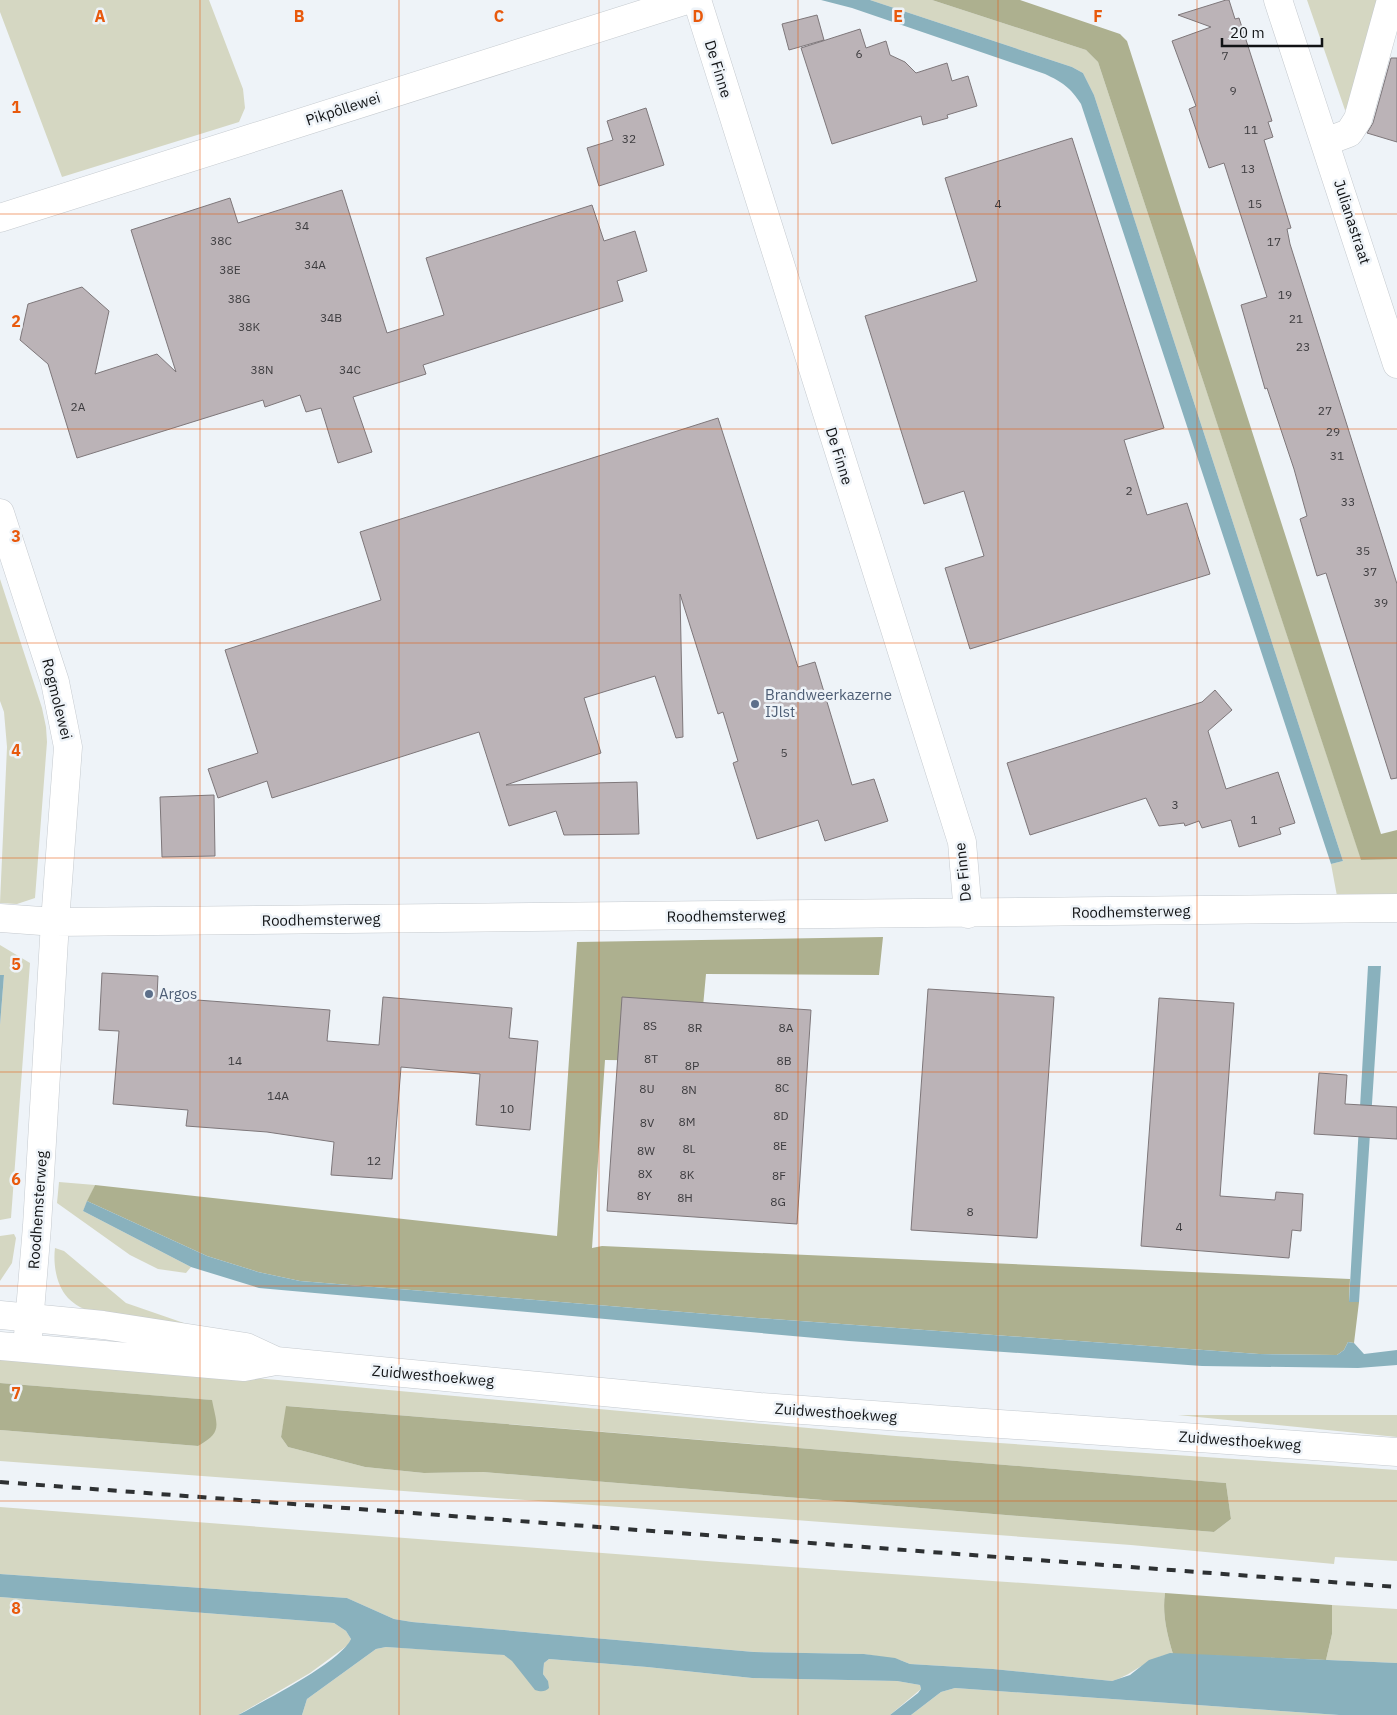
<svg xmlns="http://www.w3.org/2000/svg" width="1397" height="1715" font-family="'IBM Plex Sans',sans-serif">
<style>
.green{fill:#d5d7c2;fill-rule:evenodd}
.forest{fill:#adb08f}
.water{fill:#89b1bd}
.building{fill:#bbb3b7;stroke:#7e777a}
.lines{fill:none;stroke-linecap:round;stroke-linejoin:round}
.minor-casing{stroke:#c5cacf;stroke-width:29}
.minor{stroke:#fff;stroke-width:28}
.rail{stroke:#2e3133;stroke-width:4;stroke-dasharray:9 9;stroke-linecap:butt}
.grid{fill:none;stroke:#e8590c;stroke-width:1;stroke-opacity:0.55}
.service-dot{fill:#5c6f8a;stroke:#eef3f8;stroke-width:2}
.labels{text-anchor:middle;stroke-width:5;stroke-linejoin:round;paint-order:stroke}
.number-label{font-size:12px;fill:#3c3b3e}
.street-label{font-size:15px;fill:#111315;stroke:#eef3f8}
.service-label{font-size:15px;fill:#4e5e75;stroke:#eef3f8;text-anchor:start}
.grid-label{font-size:16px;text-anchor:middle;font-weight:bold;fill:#e8590c;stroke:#eef3f8;stroke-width:5;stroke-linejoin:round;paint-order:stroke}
</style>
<rect width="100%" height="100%" fill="#eef3f8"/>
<path class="green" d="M 0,0 L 209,0 L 243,89 L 245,108 L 239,122 L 62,177 L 0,12 Z
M 870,0 L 932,0 L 1086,50 L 1098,62 L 1361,859 L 1397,859 L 1397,895 L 1337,896 L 1331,864 L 1343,861 L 1094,95 L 1083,73 L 1072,67 Z
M 1307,0 L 1388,0 L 1356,104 L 1345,110 Z
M 0,579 L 42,708 L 46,727 L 47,742 L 35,898 L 17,904 L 0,903 L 7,747 L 4,712 L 0,701 Z
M 0,945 L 30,963 L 11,1218 L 0,1220 L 0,1025 L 4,975 L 0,975 Z
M 59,1182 L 95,1185 L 83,1211 L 191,1267 L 186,1273 L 158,1269 L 130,1255 L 57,1203 Z
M 14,1234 L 16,1238 L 12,1263 L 0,1281 L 0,1236 Z
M 55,1248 L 64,1251 L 126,1303 L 207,1331 C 172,1327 92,1324 68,1298 C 56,1285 53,1264 55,1248 Z
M 0,1358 L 278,1380 L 896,1436 L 1397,1470 L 1397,1561 L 1335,1557 L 1334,1564 L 1131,1545 L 0,1461 L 0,1430 L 198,1446 L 211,1400 L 0,1383 ZM 287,1406 L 1226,1483 L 1231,1519 L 1214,1532 L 483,1472 L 424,1473 L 365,1467 L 288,1447 L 281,1437 Z
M 1178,1415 L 1397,1415 L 1397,1437 Z
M 0,1507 L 720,1562 L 1165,1593 C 1162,1614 1167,1634 1173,1654 C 1150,1655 1134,1675 1112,1681 L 993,1669 L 910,1664 L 900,1660 L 864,1654 L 754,1652 L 412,1622 L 394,1619 L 347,1598 L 0,1574 Z
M 0,1597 L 334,1623 L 346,1631 L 351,1639 L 348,1645 L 310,1673 L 238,1715 L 0,1715 Z
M 1332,1605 L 1397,1609 L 1397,1663 L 1326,1660 L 1332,1634 Z
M 386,1647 L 498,1654 L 504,1655 L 548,1681 L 543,1674 L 544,1663 L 549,1659 L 647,1667 L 752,1678 L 897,1681 L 920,1685 L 921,1689 L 890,1715 L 302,1715 L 307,1699 L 376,1649 Z
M 955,1688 L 1339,1715 L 911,1715 L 941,1692 Z"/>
<path class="forest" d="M 932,0 L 1020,0 L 1120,34 L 1127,41 L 1381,834 L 1397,830 L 1397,859 L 1361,860 L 1098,62 L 1086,50 Z
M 883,937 L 879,975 L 706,974 L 698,1061 L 605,1060 L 592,1248 L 602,1246 L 1350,1279 L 1349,1301 L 1359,1302 L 1354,1343 L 1348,1342 L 1344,1350 L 1337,1355 L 1259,1354 L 757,1318 L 300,1281 L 258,1272 L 207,1256 L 87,1201 L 95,1185 L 557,1236 L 577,942 Z
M 0,1383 L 212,1400 C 217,1426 223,1432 198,1446 L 0,1430 Z
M 286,1406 L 1226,1483 L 1231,1519 L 1214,1532 L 483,1472 L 424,1473 L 365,1467 L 288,1447 L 281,1437 Z
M 1165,1593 L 1332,1605 L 1332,1634 L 1326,1660 L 1173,1654 C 1167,1634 1162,1614 1165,1593 Z"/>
<path class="water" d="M 821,0 L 870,0 L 1072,67 L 1083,73 L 1094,95 L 1343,861 L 1331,864 L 1081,104 C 1071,88 1062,82 1045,74 L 852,8 Z
M 1368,966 L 1381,966 L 1359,1302 L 1349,1302 Z
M 0,975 L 4,975 L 0,1025 Z
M 87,1201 L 207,1256 L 258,1272 L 300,1281 L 757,1318 L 1259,1354 L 1337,1355 L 1344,1350 L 1348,1342 L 1354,1343 L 1364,1354 L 1397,1350 L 1397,1365 L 1358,1368 L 1202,1366 L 849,1341 L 259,1288 L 191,1267 L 83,1211 Z
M 0,1574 L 347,1598 L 394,1619 L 412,1622 L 754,1652 L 864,1654 L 895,1658 L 910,1664 L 993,1669 L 1112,1681 L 1130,1675 L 1149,1660 L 1170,1653 L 1397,1663 L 1397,1715 L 1339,1715 L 955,1688 L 941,1692 L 911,1715 L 890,1715 L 918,1693 L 921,1689 L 920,1685 L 897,1681 L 752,1678 L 647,1667 L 549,1659 L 544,1663 L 543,1674 L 548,1681 L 549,1688 C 545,1692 541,1692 535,1690 L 512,1661 L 504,1655 L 386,1647 L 376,1649 L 307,1699 L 302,1715 L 238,1715 C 262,1702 341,1662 351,1639 L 346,1631 L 334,1623 L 0,1597 Z"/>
<path class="building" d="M 1226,0 L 1229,0 L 1235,19 L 1239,18 L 1272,121 L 1268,122 L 1273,137 L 1264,140 L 1291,228 L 1287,229 L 1290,244 L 1397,584 L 1397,778 L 1391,779 L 1326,573 L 1317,576 L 1300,519 L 1307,516 L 1294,469 L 1267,388 L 1265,389 L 1241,305 L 1267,297 L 1224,163 L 1209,168 L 1189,109 L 1196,106 L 1172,41 L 1211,27 L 1178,15 Z
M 817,15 L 824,40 L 789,50 L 782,24 Z
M 860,29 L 866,48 L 886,41 L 890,55 L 905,62 L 916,73 L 947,63 L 952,81 L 968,76 L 977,106 L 947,115 L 948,118 L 923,125 L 921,116 L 832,144 L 801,48 Z
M 1391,58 L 1397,58 L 1397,142 L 1367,133 L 1373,123 Z
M 646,108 L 664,165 L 599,186 L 587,148 L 613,140 L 607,121 Z
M 1072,138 L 1164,428 L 1124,440 L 1147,515 L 1187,503 L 1210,574 L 970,649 L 945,568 L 984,556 L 964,491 L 924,504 L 865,316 L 977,281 L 945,178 Z
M 342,190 L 387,333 L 444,315 L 426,258 L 592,205 L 604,241 L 635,231 L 647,271 L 617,281 L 623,301 L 423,365 L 426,374 L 353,397 L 372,452 L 338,463 L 321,408 L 306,412 L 300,395 L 265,407 L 263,400 L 77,458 L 48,364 L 20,340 L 28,304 L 82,287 L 109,311 L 95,374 L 157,354 L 176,372 L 131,230 L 230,198 L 238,223 Z
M 718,418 L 798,667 L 815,662 L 852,785 L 874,779 L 888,821 L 825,841 L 818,820 L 757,839 L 733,763 L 738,761 L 723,712 L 718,714 L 680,594 L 683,737 L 676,738 L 655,676 L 584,698 L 601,753 L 506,785 L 637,782 L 639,834 L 564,835 L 556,811 L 509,826 L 479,732 L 272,798 L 267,781 L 218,798 L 208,769 L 258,753 L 225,650 L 381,600 L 360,532 Z
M 1215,690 L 1232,710 L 1208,731 L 1226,789 L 1278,772 L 1295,823 L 1279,828 L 1281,834 L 1239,847 L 1231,820 L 1202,828 L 1199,821 L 1185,826 L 1184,823 L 1159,826 L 1146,798 L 1030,835 L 1007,763 L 1202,702 Z
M 214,795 L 215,856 L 162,857 L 160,797 Z
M 102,973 L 158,976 L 157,997 L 330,1010 L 327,1041 L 379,1045 L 383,997 L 512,1008 L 509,1038 L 538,1041 L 530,1130 L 476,1125 L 480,1074 L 401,1067 L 392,1179 L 331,1175 L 334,1142 L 267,1132 L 186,1126 L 188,1110 L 113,1104 L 119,1031 L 99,1030 Z
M 928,989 L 1054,997 L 1037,1238 L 911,1230 Z
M 622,997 L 811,1010 L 797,1224 L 607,1211 Z
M 1159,998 L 1234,1003 L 1220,1196 L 1275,1200 L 1276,1192 L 1303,1194 L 1301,1231 L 1292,1230 L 1289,1258 L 1141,1246 Z
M 1319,1073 L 1347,1075 L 1345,1104 L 1397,1107 L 1397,1139 L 1314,1134 Z"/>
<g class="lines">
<g class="minor-casing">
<path id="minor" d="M 697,0 L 962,842 L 968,914
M 1278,0 L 1397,364
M 1325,142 L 1349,133 L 1358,119 L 1391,0
M 0,218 L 687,0
M 0,513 L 55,682 L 68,747 L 55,922 L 1397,908
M 0,918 L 55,922 L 37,1226 L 27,1348
M 0,1315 L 103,1325 L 246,1347 L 276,1361
M 0,1346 L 244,1367 L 276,1361 L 760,1407 L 1397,1452"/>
</g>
<use href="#minor" class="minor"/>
<path class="rail" d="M 0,1482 L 1397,1587"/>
</g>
<path class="grid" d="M 200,0 L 200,1715M 399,0 L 399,1715M 599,0 L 599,1715M 798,0 L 798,1715M 998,0 L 998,1715M 1197,0 L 1197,1715M 0,214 L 1397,214M 0,429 L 1397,429M 0,643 L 1397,643M 0,858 L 1397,858M 0,1072 L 1397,1072M 0,1286 L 1397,1286M 0,1501 L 1397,1501"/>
<g class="service-dot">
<circle cx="755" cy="704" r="5"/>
<circle cx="149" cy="994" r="5"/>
</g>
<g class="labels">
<g class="number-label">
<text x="859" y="58">6</text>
<text x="1225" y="60">7</text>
<text x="1233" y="95">9</text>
<text x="1251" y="134">11</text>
<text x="629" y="143">32</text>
<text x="1248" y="173">13</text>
<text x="998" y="208">4</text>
<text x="1255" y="208">15</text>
<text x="302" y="230">34</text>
<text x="221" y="245">38C</text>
<text x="1274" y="246">17</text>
<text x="315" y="269">34A</text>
<text x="230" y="274">38E</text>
<text x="1285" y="299">19</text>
<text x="239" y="303">38G</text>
<text x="331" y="322">34B</text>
<text x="1296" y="323">21</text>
<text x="249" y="331">38K</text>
<text x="1303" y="351">23</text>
<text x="262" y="374">38N</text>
<text x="350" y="374">34C</text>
<text x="78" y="411">2A</text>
<text x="1325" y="415">27</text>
<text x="1333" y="436">29</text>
<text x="1337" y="460">31</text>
<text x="1129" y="495">2</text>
<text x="1348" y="506">33</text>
<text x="1363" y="555">35</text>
<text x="1370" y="576">37</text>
<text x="1381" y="607">39</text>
<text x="784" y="757">5</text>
<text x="1175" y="809">3</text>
<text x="1254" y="824">1</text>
<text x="650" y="1030">8S</text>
<text x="695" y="1032">8R</text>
<text x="786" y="1032">8A</text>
<text x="651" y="1063">8T</text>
<text x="235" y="1065">14</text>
<text x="784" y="1065">8B</text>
<text x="692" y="1070">8P</text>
<text x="782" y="1092">8C</text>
<text x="647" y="1093">8U</text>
<text x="689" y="1094">8N</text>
<text x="278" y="1100">14A</text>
<text x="507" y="1113">10</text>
<text x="781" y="1120">8D</text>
<text x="687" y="1126">8M</text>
<text x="647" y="1127">8V</text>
<text x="780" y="1150">8E</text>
<text x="689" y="1153">8L</text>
<text x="646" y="1155">8W</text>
<text x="374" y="1165">12</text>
<text x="645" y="1178">8X</text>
<text x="687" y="1179">8K</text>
<text x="779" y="1180">8F</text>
<text x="644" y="1200">8Y</text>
<text x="685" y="1202">8H</text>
<text x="778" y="1206">8G</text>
<text x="970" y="1216">8</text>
<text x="1179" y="1231">4</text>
</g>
<g class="street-label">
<text transform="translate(718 69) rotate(73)" y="5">De Finne</text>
<text transform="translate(343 109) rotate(-18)" y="5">Pikpôllewei</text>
<text transform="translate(1352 222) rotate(72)" y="5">Julianastraat</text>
<text transform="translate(839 456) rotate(73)" y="5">De Finne</text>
<text transform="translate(57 699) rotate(76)" y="5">Rogmolewei</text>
<text transform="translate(963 872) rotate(-96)" y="5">De Finne</text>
<text transform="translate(1131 912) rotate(-1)" y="5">Roodhemsterweg</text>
<text transform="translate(726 916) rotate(-1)" y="5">Roodhemsterweg</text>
<text transform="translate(321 920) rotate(-1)" y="5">Roodhemsterweg</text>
<text transform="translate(38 1210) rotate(-86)" y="5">Roodhemsterweg</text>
<text transform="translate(433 1376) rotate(5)" y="5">Zuidwesthoekweg</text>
<text transform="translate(836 1413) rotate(4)" y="5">Zuidwesthoekweg</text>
<text transform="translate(1240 1441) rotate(4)" y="5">Zuidwesthoekweg</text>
</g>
<g class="service-label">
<text x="765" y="700">Brandweerkazerne<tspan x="765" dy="17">IJlst</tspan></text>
<text x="159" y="999">Argos</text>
</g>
</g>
<g class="grid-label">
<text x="100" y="22">A</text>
<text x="299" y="22">B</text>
<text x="499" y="22">C</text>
<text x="698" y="22">D</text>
<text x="898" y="22">E</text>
<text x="1098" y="22">F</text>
<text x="16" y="113">1</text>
<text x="16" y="327">2</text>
<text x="16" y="542">3</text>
<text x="16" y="756">4</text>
<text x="16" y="970">5</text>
<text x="16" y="1185">6</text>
<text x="16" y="1399">7</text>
<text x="16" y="1614">8</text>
</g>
<path d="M1222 38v8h100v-8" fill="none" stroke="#111315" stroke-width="2.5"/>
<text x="1230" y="38" font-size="15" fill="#111315" stroke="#eef3f8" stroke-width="4" paint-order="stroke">20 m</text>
</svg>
